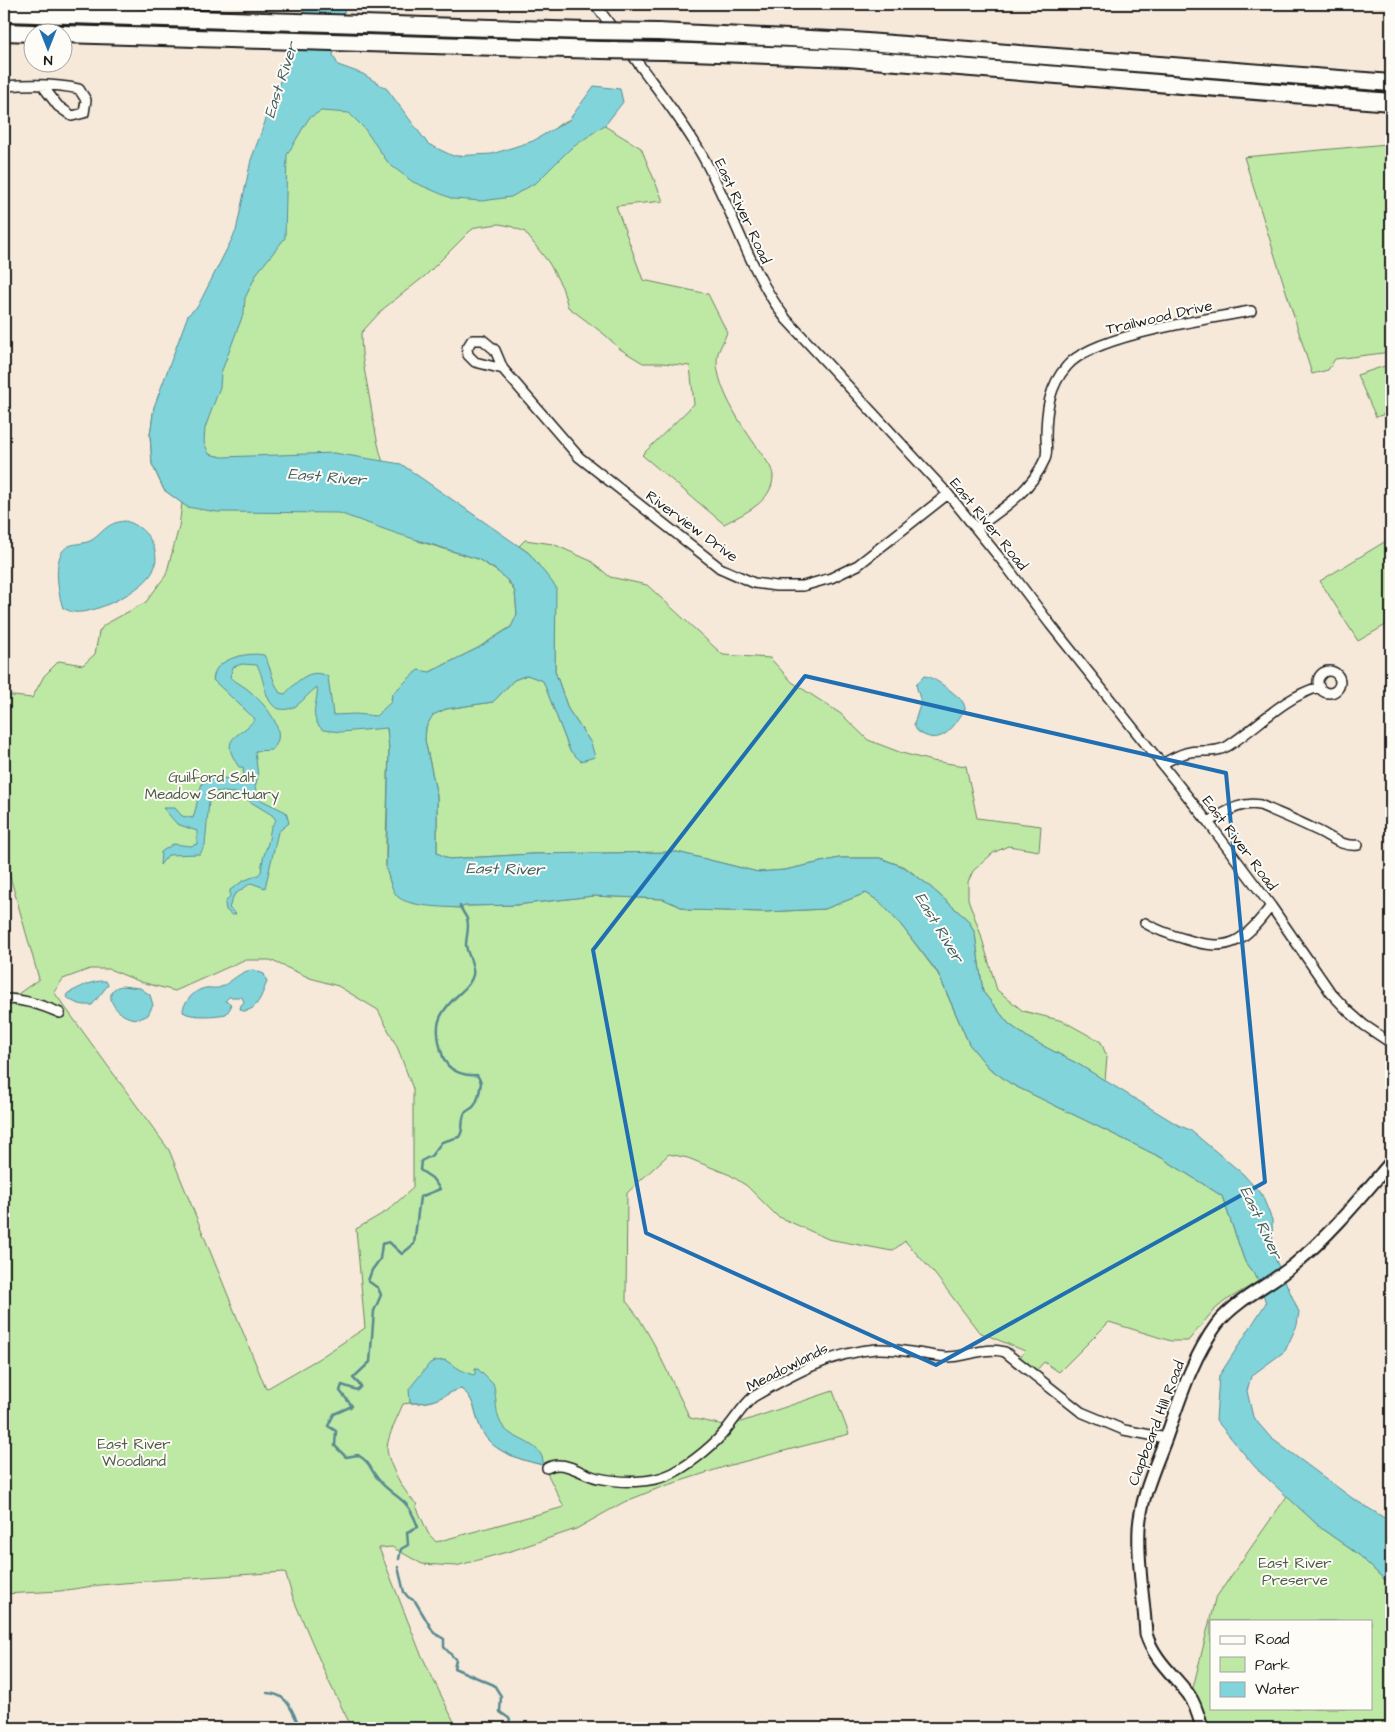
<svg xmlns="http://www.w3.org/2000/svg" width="1395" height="1732" font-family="'Architects Daughter',sans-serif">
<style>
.green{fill:#bee9a5;stroke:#6d8260;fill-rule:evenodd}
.water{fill:#82d4db;stroke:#598a8f}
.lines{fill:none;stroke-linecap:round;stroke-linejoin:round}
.stream{stroke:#598a8f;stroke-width:2.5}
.minor-casing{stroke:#1c1c1c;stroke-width:12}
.tertiary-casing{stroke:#1c1c1c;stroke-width:15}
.motorway-casing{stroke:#1c1c1c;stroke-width:20}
.minor{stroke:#fdfcf7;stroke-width:9}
.tertiary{stroke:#fdfcf7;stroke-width:11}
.motorway{stroke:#fdfcf7;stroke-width:16}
.motorway-bridge-casing{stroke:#1c1c1c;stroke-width:20;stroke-linecap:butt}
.motorway-bridge{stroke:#fdfcf7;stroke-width:16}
.marked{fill:none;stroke:#1f6fb2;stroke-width:4;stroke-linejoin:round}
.labels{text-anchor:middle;stroke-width:4;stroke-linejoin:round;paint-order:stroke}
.street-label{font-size:15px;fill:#1c1c1c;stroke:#fdfcf7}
.park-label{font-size:15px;fill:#4d5a45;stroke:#fdfcf7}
.water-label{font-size:16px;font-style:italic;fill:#405c5f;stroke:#fdfcf7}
</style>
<rect width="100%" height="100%" fill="#f6e9da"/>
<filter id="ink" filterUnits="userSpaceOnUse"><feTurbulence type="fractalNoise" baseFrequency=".02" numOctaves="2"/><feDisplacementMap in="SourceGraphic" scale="10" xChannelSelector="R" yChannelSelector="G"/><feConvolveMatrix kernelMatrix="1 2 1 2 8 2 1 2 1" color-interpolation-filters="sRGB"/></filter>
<g filter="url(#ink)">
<path class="green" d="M 295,82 L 464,175 L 541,140 L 560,124 L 583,113 L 641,148 L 663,201 L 616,206 L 643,280 L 708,294 L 727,332 C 725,339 720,347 718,353 C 711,381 743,428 759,450 C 763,457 773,467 773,476 C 773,502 743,514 724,524 L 642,455 L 694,404 L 690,366 L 662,363 L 643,363 L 620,349 L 604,334 L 568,307 L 562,287 L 549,263 L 525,232 L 510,226 L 499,224 L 476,227 L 470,231 L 425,276 L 383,309 L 361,333 C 361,359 366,376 370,401 C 374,423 377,446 385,468 C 393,493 407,517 418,541 L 478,559 L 504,576 L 515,592 L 517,614 L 512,626 L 478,648 L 430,672 L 392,694 L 387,728 L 389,749 L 386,841 L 386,868 L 391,885 L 411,903 L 460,908 L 465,906 L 516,905 L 593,896 L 663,899 L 688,910 L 765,912 L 825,909 L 866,893 L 880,902 L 901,925 L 938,974 L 969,1044 L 988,1067 L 1011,1084 L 1162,1158 L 1222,1196 L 1245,1262 L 1259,1281 L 1225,1301 L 1213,1311 L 1188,1341 L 1171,1341 L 1109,1322 L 1059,1372 L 1044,1362 L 1033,1374 L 1017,1361 L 1025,1351 L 979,1332 L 934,1273 L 905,1241 L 892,1251 L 828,1239 L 777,1216 L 747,1186 L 730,1175 L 688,1158 L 669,1154 L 627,1193 L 626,1301 L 639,1318 L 654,1344 L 690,1418 L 729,1426 L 833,1391 L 849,1434 L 727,1466 L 659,1488 L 624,1502 L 576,1529 L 514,1550 L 456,1566 L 422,1564 L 392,1547 L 379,1548 L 420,1652 L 457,1728 L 352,1728 L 329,1682 L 293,1598 L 285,1572 L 159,1580 L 100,1585 L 60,1591 L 4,1594 L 4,994 L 18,994 L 39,979 L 4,855 L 4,695 L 32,698 L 44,676 L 59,661 L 83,665 L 95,654 L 99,632 L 104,625 L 146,602 L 166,575 L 179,527 L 182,503 L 164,490 L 152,464 L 150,435 L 154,407 L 236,267 ZM 244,960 L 270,960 L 310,978 L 338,986 L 378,1010 L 398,1049 L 413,1089 L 413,1188 L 387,1211 L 356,1229 L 365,1328 L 318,1359 L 266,1389 L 169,1150 L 54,992 L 63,979 L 90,969 L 109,969 L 141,982 L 175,991 ZM 461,1389 C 477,1399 474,1417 483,1432 C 494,1453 522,1460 543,1465 L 564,1507 L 436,1542 L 428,1533 L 416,1506 L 418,1505 C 406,1497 387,1462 387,1448 C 388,1435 398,1416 403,1404 C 411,1402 419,1404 427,1402 C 439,1400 449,1391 461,1389 Z
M 1387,144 L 1391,145 L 1391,352 L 1335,359 L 1328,370 L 1312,374 L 1244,157 Z
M 1391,364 L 1391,412 L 1376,417 L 1357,375 Z
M 1391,538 L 1391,622 L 1358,641 L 1320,581 Z
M 525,540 L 553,544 L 591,561 L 610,577 L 647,585 L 723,655 L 770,658 L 792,682 L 841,714 L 868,740 L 902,753 L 932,761 L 966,766 L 977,818 L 1041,826 L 1039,851 L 1008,846 L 993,853 L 973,871 L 968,882 L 968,899 L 980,932 L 997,990 L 1023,1011 L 1063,1021 L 1101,1042 L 1107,1057 L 1105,1081 L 1078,1064 L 1030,1039 L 1009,1024 L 983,992 L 975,934 L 969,921 L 927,884 L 905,867 L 880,858 L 839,858 L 785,870 L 758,872 L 677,852 L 531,854 L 449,859 L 437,853 L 437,796 L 425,740 L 426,727 L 432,715 L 446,709 L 493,702 L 514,680 L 527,675 L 543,680 L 570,751 L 591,743 L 568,709 L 555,671 L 555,587 L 529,553 L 519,546 Z
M 1287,1496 L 1322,1529 L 1359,1555 L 1391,1586 L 1391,1728 L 1202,1728 L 1191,1696 L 1215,1599 ZM 1211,1621 L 1371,1621 L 1371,1708 L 1211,1708 Z"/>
<path class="water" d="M 305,4 L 346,4 L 333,55 L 338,65 L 363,74 L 387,89 L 428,144 L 453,156 L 492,154 L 533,141 L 569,120 L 594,86 L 620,89 L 623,102 L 606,124 L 570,149 L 537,182 L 511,197 L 482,201 L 453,199 L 413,182 L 389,164 L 364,128 L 349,113 L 321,111 L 309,118 L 287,155 L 285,238 L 257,273 L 245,298 L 244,312 L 221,373 L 220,387 L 205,428 L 204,442 L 209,454 L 222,457 L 334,453 L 401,464 L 529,553 L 556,587 L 555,671 L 568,709 L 591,743 L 595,757 L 581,761 L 570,751 L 543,681 L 527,675 L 514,680 L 493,702 L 446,709 L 433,715 L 426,727 L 425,740 L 437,796 L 437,853 L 449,859 L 531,854 L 677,852 L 758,872 L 785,870 L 839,858 L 880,858 L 904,867 L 927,884 L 969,921 L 975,934 L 983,992 L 1009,1024 L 1030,1039 L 1078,1064 L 1178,1125 L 1190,1130 L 1243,1174 L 1262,1195 L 1272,1220 L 1273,1254 L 1299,1312 L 1297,1325 L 1285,1351 L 1251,1376 L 1247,1391 L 1253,1417 L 1271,1438 L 1352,1498 L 1391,1522 L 1391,1586 L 1359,1555 L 1322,1529 L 1255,1467 L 1216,1420 L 1219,1376 L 1266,1303 L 1259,1281 L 1245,1262 L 1222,1196 L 1162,1158 L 1011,1084 L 988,1067 L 969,1044 L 938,973 L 901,925 L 880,902 L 866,893 L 825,909 L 765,912 L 688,910 L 663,899 L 593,896 L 516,905 L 465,906 L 460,908 C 445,907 410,907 398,897 C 391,890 389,877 386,868 L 389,749 L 387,728 L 341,732 L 323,730 C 307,717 319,701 317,687 C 309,693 303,701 296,706 C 291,709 286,710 280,709 C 264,706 265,678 257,665 L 242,664 L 233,667 L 230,677 C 237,683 246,687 252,693 C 266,706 290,732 272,750 L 255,751 L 258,776 L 255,787 L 259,799 L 286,812 L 289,823 L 278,832 L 265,888 L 251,883 L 234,895 L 229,908 L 236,914 L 232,915 L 226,910 L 225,903 L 230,896 L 230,890 L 243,881 L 258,875 L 261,872 C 262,861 264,854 268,843 C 271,832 268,830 276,820 L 272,815 L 236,793 L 210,791 L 205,845 L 200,854 L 168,855 L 160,865 L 161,852 L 173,844 L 191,846 L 197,844 L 197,831 L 177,824 L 163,808 L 175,808 L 182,816 L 193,818 C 197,806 198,795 202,783 C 215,777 228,775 240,785 L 244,779 L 243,767 L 239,767 C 217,735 241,738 255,719 L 213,680 C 214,676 214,672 217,668 C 226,657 250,652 264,655 C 271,667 272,681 280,693 L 285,694 C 296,682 311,666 328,677 L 333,715 L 356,714 L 376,716 L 391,702 L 392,694 L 418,670 L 430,672 L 478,648 L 511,627 L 517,614 L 515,592 L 510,583 L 496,570 L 478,559 L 395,533 L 339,513 L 217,512 L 187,507 L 164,490 L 152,464 L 150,435 L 154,407 L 188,315 L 198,306 L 236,231 L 251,160 L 300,27 Z
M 125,521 C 134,523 141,528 147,535 C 155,545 159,559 153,571 C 145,589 100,611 81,612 C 74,613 69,611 63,608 C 58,594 51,553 69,546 C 76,543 85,544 92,540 C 105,531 106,523 125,521 Z
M 924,676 C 933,676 956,694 962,701 C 963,702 965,706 965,709 C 956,723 944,745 924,735 C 918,733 915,729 914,724 L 921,702 L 916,685 Z
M 253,970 L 264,974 L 267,982 C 262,993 258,1011 243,1011 L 240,1009 L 241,1005 L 244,1002 L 242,997 L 229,997 L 225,1001 L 230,1003 L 231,1007 L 226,1014 C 216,1016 192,1018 183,1012 C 182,1004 194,991 202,989 C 209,986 214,990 221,987 C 231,982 242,970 253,970 Z
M 106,981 L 108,985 L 92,1005 C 83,1006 72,1003 66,996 L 68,993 C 80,988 91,980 106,981 Z
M 122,986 L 140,988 L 150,995 L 153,1005 L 148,1015 C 124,1031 94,990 122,986 Z
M 445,1360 L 461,1370 L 473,1375 L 475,1374 L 475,1369 L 478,1369 L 493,1384 C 498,1397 493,1416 505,1429 C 516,1441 545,1444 543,1465 C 522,1460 494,1453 483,1433 C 474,1417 477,1399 461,1389 C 454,1390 449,1394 442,1397 C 432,1402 422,1403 410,1403 L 409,1389 L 430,1363 L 435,1361 Z"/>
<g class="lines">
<path class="stream" d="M 399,1559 L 401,1549 L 408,1545 L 407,1532 L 418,1527 C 415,1519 411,1509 405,1503 C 396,1494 385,1489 378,1479 C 369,1468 372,1464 358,1455 L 346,1457 L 335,1446 L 336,1431 L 328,1426 L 334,1414 L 352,1406 L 340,1391 L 342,1385 L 357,1390 L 361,1386 L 353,1378 L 370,1362 L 374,1311 L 381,1295 L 378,1288 L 368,1281 L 372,1270 L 380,1259 L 382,1244 L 389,1242 L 402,1254 L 414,1244 L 420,1197 L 440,1189 L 432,1178 L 420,1170 L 421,1161 L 431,1156 L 442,1142 L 459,1137 C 465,1129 460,1121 465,1113 C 467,1110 472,1109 474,1106 C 479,1100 480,1089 481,1082 L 477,1075 C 463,1076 448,1071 443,1057 C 433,1026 436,1015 460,993 C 466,988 471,983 473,975 C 475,964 467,955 466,945 C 466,937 470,926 467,919 C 465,914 461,910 460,906
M 398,1567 L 404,1592 L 408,1597 L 415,1601 L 434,1633 L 444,1639 L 444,1647 L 456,1660 L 454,1668 L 494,1685 L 501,1696 L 500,1712 L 510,1719 L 508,1728
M 267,1693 C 290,1694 291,1712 301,1728"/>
<g class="minor-casing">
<path id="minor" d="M 595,4 C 612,27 629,51 647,75 C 665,99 684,124 699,150 C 732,205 747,268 786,319 L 948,494 L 1007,567 L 1050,624 L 1208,822 L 1271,906 L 1331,993 L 1347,1010 L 1364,1025 L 1391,1043
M 4,86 C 29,84 55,83 79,89 L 86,100 L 84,113 L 72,116 L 58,106 L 42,85
M 503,369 L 475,362 L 468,355 L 467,348 L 472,340 L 483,340 L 495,350 L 503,369 L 579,457 L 720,568 L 754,583 L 776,586 L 803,586 L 831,578 L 858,565 L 948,494
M 976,528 C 1003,509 1031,491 1045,459 C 1048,453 1046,443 1046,437 C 1046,411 1049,386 1067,366 C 1093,335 1208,319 1251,311
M1318 682a11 11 0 1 1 22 0a11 11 0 1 1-22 0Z
M 1162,764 C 1170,760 1181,753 1190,752 C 1203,750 1217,753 1228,746 C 1259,726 1282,698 1319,687
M 1208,822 C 1225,813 1240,801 1260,805 C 1278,813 1296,820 1314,829 C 1329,835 1340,847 1358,845
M 1145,923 C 1158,931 1171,935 1185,939 C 1230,954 1244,941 1271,906
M 4,999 C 23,999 42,1005 60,1013
M 547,1468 C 563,1458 582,1475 598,1478 C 621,1483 651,1484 673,1473 C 692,1463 717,1443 729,1426 C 737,1416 743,1406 753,1397 C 791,1375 832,1352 877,1349 C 900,1348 922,1355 945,1357 C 966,1358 984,1346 1005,1352 L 1081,1412 L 1124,1430 L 1166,1438"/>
</g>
<g class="tertiary-casing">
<path id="tertiary" d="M 1202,1728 C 1199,1717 1196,1705 1189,1695 C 1174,1675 1154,1660 1146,1634 C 1144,1599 1137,1564 1139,1528 C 1141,1497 1155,1467 1166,1438 C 1180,1399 1192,1358 1217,1324 C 1237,1299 1271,1284 1295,1264 C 1331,1234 1361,1197 1391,1162"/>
</g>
<g class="motorway-casing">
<path id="motorway" d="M 4,13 L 586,31
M 4,32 L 32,33
M 658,32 L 854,41 L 1391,83
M 62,34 L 601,50
M 665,51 L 848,58 L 1391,102"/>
</g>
<use href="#minor" class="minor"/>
<use href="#tertiary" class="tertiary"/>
<use href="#motorway" class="motorway"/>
<g class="motorway-bridge-casing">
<path id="motorway-bridge" d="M 586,31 L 658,32
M 601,50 L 665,51"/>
</g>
<use href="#motorway-bridge" class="motorway-bridge"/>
</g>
</g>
<path class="marked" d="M 805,676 L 1226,773 L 1265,1182 L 936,1365 L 646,1233 L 593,950 Z"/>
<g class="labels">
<g class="street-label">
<text transform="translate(743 211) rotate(65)" y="5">East River Road</text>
<text transform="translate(1159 317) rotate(-13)" y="5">Trailwood Drive</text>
<text transform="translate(989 524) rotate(51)" y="5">East River Road</text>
<text transform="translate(692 526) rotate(36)" y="5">Riverview Drive</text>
<text transform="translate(1240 843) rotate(53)" y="5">East River Road</text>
<text transform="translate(787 1367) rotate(-27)" y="5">Meadowlands</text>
<text transform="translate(1156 1423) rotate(-69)" y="5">Clapboard Hill Road</text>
</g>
<g class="park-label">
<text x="212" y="782">Guilford Salt<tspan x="212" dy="17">Meadow Sanctuary</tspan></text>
<text x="134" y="1449">East River<tspan x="134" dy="17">Woodland</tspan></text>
<text x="1295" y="1568">East River<tspan x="1295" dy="17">Preserve</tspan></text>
</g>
<g class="water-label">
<text transform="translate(280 80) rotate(-72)" y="6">East River</text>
<text transform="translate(327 476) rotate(5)" y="6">East River</text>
<text transform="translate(505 868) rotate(1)" y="6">East River</text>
<text transform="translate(940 927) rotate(59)" y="6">East River</text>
<text transform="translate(1262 1222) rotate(65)" y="6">East River</text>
</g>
</g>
<rect width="1395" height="1732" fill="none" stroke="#fdfcf7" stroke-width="20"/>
<rect x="10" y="10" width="1375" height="1712" fill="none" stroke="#1c1c1c" stroke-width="2" filter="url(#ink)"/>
<rect x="1210" y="1620" width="162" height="90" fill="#fdfcf7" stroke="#a3a29f"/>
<rect x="1220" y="1636" width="25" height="8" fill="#fdfcf7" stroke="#a3a29f"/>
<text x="1255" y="1644" font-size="15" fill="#1c1c1c">Road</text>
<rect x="1220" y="1657" width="25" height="15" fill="#bee9a5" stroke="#a3a29f"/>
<text x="1255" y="1670" font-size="15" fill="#1c1c1c">Park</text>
<rect x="1220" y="1682" width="25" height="15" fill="#82d4db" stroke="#a3a29f"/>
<text x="1255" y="1694" font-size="15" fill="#1c1c1c">Water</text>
<g transform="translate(48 48) rotate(180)"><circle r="24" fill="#fdfcf7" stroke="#a3a29f"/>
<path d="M0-4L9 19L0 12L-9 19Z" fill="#1f6fb2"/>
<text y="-8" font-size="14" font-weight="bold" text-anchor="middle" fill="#1c1c1c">N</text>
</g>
</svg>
